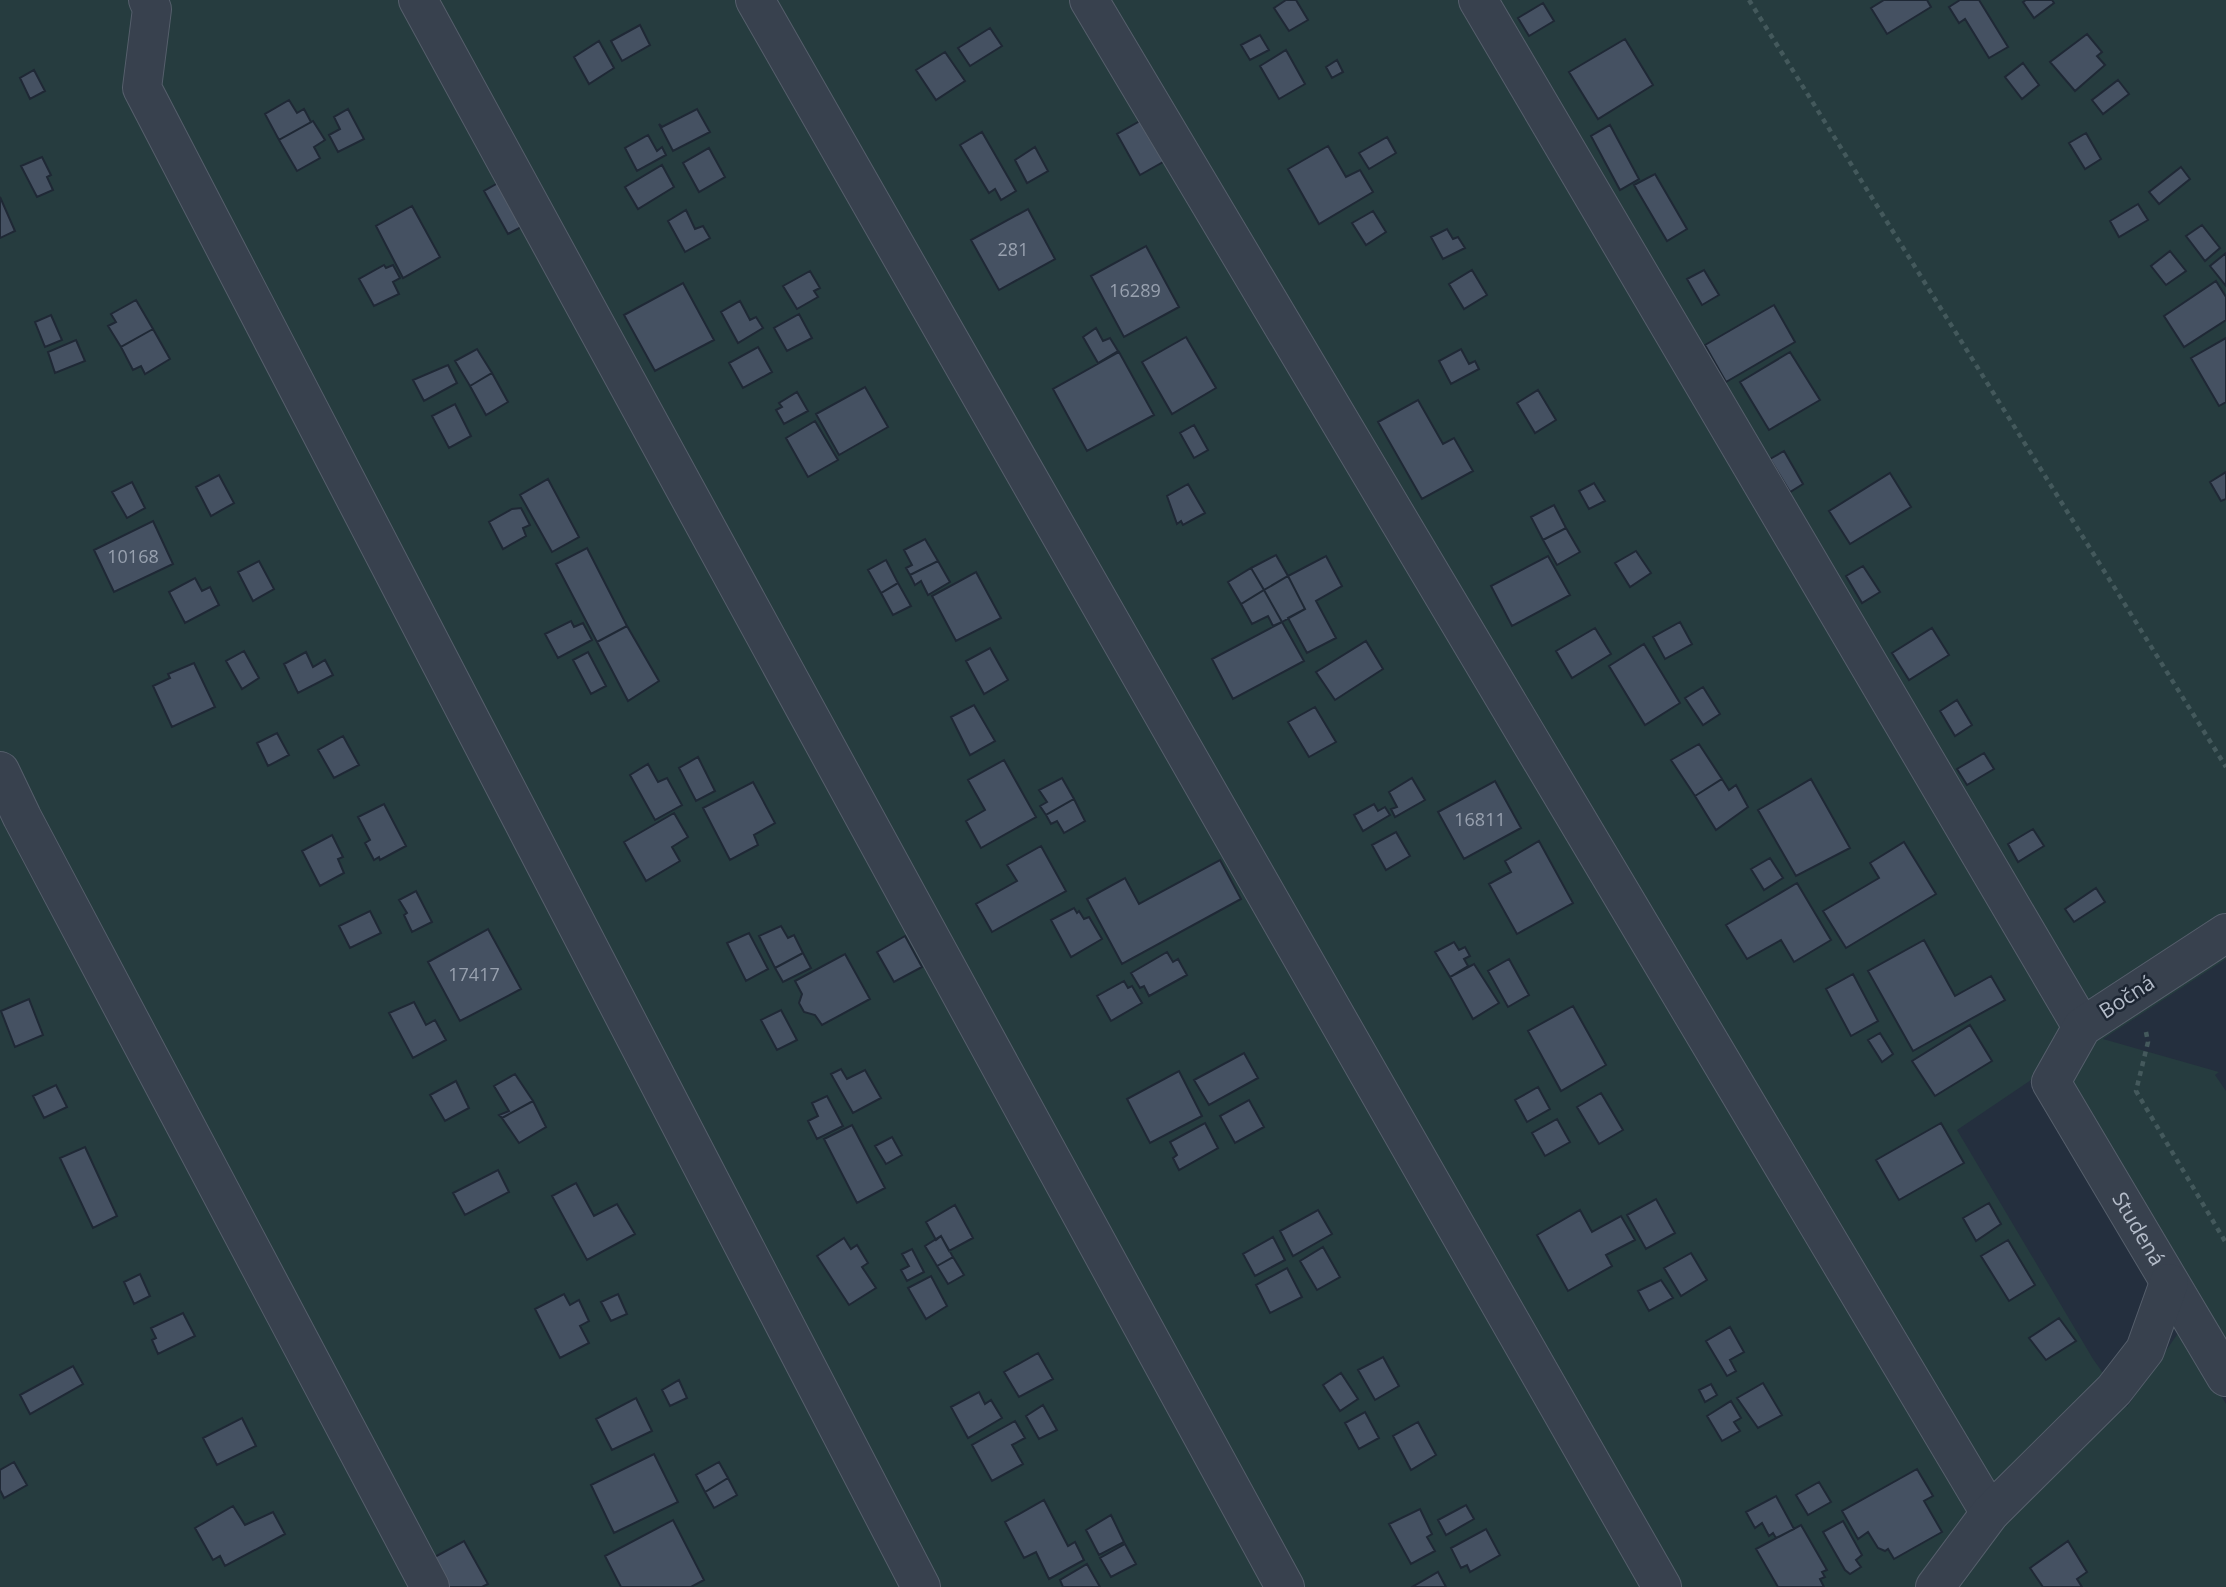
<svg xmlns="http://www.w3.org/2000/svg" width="2226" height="1587" font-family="'Open Sans',sans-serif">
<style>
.green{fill:#263c3f}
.building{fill:#455162;stroke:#1f2835;stroke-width:2}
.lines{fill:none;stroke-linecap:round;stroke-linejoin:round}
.street-casing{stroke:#565f6c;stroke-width:40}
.path{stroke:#44595c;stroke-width:4.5;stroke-dasharray:5 5;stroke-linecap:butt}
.street{stroke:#38414e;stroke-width:38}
.labels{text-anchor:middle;stroke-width:5;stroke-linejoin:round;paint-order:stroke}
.number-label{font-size:18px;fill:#98a1af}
.street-label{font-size:21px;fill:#b4bcc9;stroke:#1d2633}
</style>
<rect width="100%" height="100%" fill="#242f3e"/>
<path class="green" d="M 0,0 L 2226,0 L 2226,959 L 2103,1039 L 2219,1072 L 2215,1075 L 2226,1091 L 2226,1347 L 2066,1083 L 2076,1059 L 2096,1043 L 2031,1080 L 1957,1130 L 2093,1359 L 2127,1407 L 2181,1329 L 2226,1404 L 2226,1587 L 0,1587 Z"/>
<path class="building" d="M 1286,0 L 1296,0 L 1308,20 L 1289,31 L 1274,8 Z
M 1884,0 L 1927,0 L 1931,7 L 1887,34 L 1871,8 Z
M 1960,0 L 1979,0 L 2008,47 L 1989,58 L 1965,19 L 1959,23 L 1949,7 Z
M 2026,0 L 2052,0 L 2054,3 L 2034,18 L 2023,2 Z
M 1543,3 L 1554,21 L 1529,36 L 1518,18 Z
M 640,25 L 650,45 L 622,61 L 611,41 Z
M 990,28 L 1002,46 L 970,66 L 958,48 Z
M 2087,34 L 2102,52 L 2097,56 L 2105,65 L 2075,91 L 2050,62 Z
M 1260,35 L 1269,50 L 1250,60 L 1241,45 Z
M 1625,39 L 1653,85 L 1598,119 L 1569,72 Z
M 599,41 L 614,68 L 589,84 L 574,57 Z
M 1286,50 L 1305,84 L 1279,99 L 1260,66 Z
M 945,52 L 965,81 L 936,100 L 916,70 Z
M 1337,60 L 1343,72 L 1332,78 L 1326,67 Z
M 2023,63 L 2039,85 L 2022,99 L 2005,77 Z
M 34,70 L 45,91 L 30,99 L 20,78 Z
M 2118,80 L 2129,94 L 2103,114 L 2092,100 Z
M 289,100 L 297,113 L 304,109 L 311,122 L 279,140 L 265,114 Z
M 348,109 L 364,139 L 338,152 L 329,135 L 340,129 L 334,117 Z
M 697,109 L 710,132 L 673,151 L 659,124 L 662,127 Z
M 1147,117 L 1170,158 L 1140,175 L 1117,134 Z
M 313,121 L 325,140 L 314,147 L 320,158 L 297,171 L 279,140 Z
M 1610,125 L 1639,179 L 1620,190 L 1591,136 Z
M 982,132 L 1016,191 L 1001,200 L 995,189 L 989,193 L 960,145 Z
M 2086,133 L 2101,159 L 2085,169 L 2069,143 Z
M 648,135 L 657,151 L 662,147 L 666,155 L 637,171 L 625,148 Z
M 1387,137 L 1396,153 L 1369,169 L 1359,153 Z
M 1328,146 L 1346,177 L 1360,170 L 1373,192 L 1319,224 L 1288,169 Z
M 1035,147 L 1048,171 L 1027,183 L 1015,160 Z
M 709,148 L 725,177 L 699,192 L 683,163 Z
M 42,157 L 51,175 L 47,177 L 53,190 L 37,197 L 21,166 Z
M 662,165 L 674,187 L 638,209 L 625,187 Z
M 2181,167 L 2190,179 L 2159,204 L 2149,192 Z
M 1655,174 L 1687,229 L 1667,241 L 1634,185 Z
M 505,179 L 529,223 L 508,234 L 484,191 Z
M 0,197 L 15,231 L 0,238 Z
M 2138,204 L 2148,220 L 2119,237 L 2110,221 Z
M 412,206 L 440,257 L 403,278 L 376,226 Z
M 1028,209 L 1055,259 L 999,290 L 971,240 Z
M 686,210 L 695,229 L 703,226 L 710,238 L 685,252 L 668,221 Z
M 1373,211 L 1386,232 L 1366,245 L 1352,223 Z
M 2202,225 L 2220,248 L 2205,261 L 2186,236 Z
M 1447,229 L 1453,239 L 1458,237 L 1465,248 L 1443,259 L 1431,237 Z
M 1146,246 L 1179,307 L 1124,337 L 1091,276 Z
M 2170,251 L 2186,271 L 2166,285 L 2151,266 Z
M 2226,253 L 2226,286 L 2210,266 Z
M 384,265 L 386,268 L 393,265 L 400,278 L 393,282 L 399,294 L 374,306 L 359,279 Z
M 1472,270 L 1487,295 L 1464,309 L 1449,284 Z
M 1704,270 L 1719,295 L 1702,305 L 1687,279 Z
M 810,271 L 820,288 L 814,291 L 818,297 L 797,309 L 783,286 Z
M 2216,281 L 2226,297 L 2226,320 L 2184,347 L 2164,316 Z
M 683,283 L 714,340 L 655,371 L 624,315 Z
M 136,300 L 153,329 L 121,347 L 108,326 L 116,322 L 111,314 Z
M 740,301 L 750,320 L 756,317 L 763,328 L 738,343 L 721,312 Z
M 1774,305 L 1795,342 L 1726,382 L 1705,345 Z
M 799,314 L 812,338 L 787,351 L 774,328 Z
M 51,315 L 62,340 L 45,347 L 35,322 Z
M 1096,328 L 1103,341 L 1110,338 L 1118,351 L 1098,363 L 1083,337 Z
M 153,329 L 170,359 L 145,374 L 141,366 L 133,370 L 121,347 Z
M 1186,337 L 1216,388 L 1172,414 L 1142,362 Z
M 2226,338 L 2226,402 L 2219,406 L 2191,358 Z
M 76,340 L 85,361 L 55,373 L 48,352 Z
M 758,347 L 772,372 L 743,388 L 729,363 Z
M 477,349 L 492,373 L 470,386 L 455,361 Z
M 1461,349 L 1469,364 L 1475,361 L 1479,369 L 1451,384 L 1439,361 Z
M 1119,352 L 1154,415 L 1087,451 L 1053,389 Z
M 1790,352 L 1820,400 L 1769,430 L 1740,382 Z
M 448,365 L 457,383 L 424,401 L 413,380 Z
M 492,373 L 508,402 L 486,415 L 470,386 Z
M 865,387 L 888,427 L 839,455 L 816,414 Z
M 1538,390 L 1556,420 L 1535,433 L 1517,403 Z
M 797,392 L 808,411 L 784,424 L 776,410 L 782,407 L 779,403 Z
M 1418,400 L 1443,444 L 1454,438 L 1473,471 L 1422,499 L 1378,422 Z
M 455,404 L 471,436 L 449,448 L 432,416 Z
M 815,421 L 838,460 L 808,477 L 786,438 Z
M 1194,425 L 1208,450 L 1194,458 L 1180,433 Z
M 1784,451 L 1803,484 L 1790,492 L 1770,459 Z
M 2226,472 L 2226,499 L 2221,501 L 2210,482 Z
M 1890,473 L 1911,507 L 1850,544 L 1829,511 Z
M 219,475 L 234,503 L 211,516 L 196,487 Z
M 548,479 L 579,537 L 552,552 L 520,495 Z
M 132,482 L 145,508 L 127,518 L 112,492 Z
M 1594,483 L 1605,501 L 1589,509 L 1579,491 Z
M 1188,484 L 1205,513 L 1183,525 L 1181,521 L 1177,524 L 1167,496 Z
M 1554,505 L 1566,528 L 1543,540 L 1531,517 Z
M 521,508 L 530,525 L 523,528 L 526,536 L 503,549 L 489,522 L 512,509 Z
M 153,521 L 173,564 L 114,592 L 94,550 Z
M 1566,528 L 1580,552 L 1557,565 L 1543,540 Z
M 925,539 L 938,561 L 910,575 L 906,568 L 912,565 L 904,550 Z
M 587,548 L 627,626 L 597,642 L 556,564 Z
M 1636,551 L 1651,573 L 1630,587 L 1615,563 Z
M 1276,555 L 1288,576 L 1264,590 L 1251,568 Z
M 1326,556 L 1342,586 L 1316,601 L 1336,638 L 1307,653 L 1288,618 L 1305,609 L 1288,576 Z
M 1548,556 L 1570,595 L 1512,626 L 1491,586 Z
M 886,560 L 898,583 L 881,593 L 868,570 Z
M 259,561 L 274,589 L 253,601 L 238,572 Z
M 938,561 L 950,582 L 928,595 L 921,581 L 915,585 L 910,575 Z
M 1863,566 L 1880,592 L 1862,603 L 1846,576 Z
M 1251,568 L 1264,590 L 1241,604 L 1228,582 Z
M 976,572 L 1001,618 L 956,641 L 932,596 Z
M 1288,576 L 1305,609 L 1282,622 L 1264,590 Z
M 195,578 L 202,591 L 210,587 L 219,605 L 185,623 L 169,592 Z
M 898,583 L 911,606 L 893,615 L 881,593 Z
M 1264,590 L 1282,622 L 1273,626 L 1268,616 L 1252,624 L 1241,604 Z
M 571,621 L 574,627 L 583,623 L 592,640 L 558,658 L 545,634 Z
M 1282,622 L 1304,661 L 1233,699 L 1212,659 Z
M 1680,622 L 1692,644 L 1665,659 L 1653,637 Z
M 627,626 L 659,681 L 628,701 L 597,642 Z
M 1595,628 L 1611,654 L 1572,678 L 1556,651 Z
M 1932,628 L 1949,655 L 1909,680 L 1892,653 Z
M 1366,641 L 1383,669 L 1335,700 L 1316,672 Z
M 1644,644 L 1680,703 L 1645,725 L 1609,666 Z
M 990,648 L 1008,680 L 984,694 L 966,661 Z
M 244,651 L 259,678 L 242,689 L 226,661 Z
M 306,652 L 313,667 L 325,660 L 333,675 L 298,693 L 284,664 Z
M 588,652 L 606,686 L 591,694 L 573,660 Z
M 194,663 L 215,707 L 172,727 L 153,686 L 170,678 L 168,674 Z
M 1703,687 L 1720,714 L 1703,725 L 1685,698 Z
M 1957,700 L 1972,725 L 1955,736 L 1940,711 Z
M 974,705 L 995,741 L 970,755 L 951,717 Z
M 1315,707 L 1336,742 L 1309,757 L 1288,722 Z
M 277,733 L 289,755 L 268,766 L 257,743 Z
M 343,736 L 359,765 L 334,778 L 318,750 Z
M 1699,744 L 1722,779 L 1695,796 L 1671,760 Z
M 1984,753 L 1994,769 L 1967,785 L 1957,769 Z
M 698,757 L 715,791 L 696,801 L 679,768 Z
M 1004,760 L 1036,817 L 981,848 L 966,821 L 985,810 L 968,780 Z
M 648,764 L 658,782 L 667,778 L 682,805 L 655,820 L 630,775 Z
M 1062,778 L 1074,799 L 1046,815 L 1040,806 L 1047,802 L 1039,790 Z
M 1412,778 L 1425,800 L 1395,817 L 1391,809 L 1397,807 L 1389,792 Z
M 1722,779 L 1729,790 L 1736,785 L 1748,807 L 1716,830 L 1695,796 Z
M 1811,779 L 1850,848 L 1796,876 L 1758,810 Z
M 1495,781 L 1521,828 L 1464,859 L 1438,812 Z
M 753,782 L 775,823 L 754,835 L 758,845 L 730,860 L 703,808 Z
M 1074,799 L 1085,821 L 1064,833 L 1057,821 L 1051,824 L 1046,815 Z
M 384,804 L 406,846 L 380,860 L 379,857 L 374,860 L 365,843 L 370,840 L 358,817 Z
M 1374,804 L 1378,811 L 1385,807 L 1390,815 L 1363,831 L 1354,815 Z
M 674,813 L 688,837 L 672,847 L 680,861 L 646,881 L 624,842 Z
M 2033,829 L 2044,846 L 2018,862 L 2008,844 Z
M 1396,832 L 1410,856 L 1386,870 L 1372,845 Z
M 332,835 L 343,857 L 338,859 L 344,873 L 320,886 L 302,851 Z
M 1539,841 L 1573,903 L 1517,934 L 1489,884 L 1511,872 L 1505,861 Z
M 1904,842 L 1936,894 L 1846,948 L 1823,911 L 1879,878 L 1870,863 Z
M 1041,846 L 1066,891 L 992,932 L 976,904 L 1017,881 L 1007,865 Z
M 1770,858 L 1783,878 L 1764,890 L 1751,869 Z
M 1220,860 L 1241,899 L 1122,964 L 1087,899 L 1125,878 L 1139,904 Z
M 1797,883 L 1831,940 L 1794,962 L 1781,940 L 1747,959 L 1726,925 Z
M 2096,888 L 2105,902 L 2074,922 L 2065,909 Z
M 416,891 L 432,922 L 412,932 L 404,915 L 407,913 L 399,900 Z
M 1074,908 L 1077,913 L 1079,911 L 1084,919 L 1089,917 L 1102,939 L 1071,957 L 1051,920 Z
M 370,911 L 381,933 L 350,948 L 339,926 Z
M 781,926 L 788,938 L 794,935 L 803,953 L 775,968 L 759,936 Z
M 488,929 L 521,989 L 460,1021 L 428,962 Z
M 749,933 L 768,969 L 746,981 L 727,943 Z
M 905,936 L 922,967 L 894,982 L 877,952 Z
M 1924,940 L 1955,996 L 1991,976 L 2005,1000 L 1913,1051 L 1868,971 Z
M 1454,942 L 1459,950 L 1465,947 L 1470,956 L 1464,959 L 1468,966 L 1450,977 L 1435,952 Z
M 1167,952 L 1173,962 L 1178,959 L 1187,975 L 1149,996 L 1144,986 L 1140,988 L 1131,973 Z
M 803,953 L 811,968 L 783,982 L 775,968 Z
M 845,954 L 870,999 L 822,1025 L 815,1015 L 804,1012 L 799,1003 L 802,994 L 795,981 Z
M 1509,959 L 1529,995 L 1508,1007 L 1488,971 Z
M 1474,964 L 1499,1003 L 1473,1019 L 1450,977 Z
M 1853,974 L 1878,1021 L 1851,1036 L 1826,989 Z
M 1124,981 L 1128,988 L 1132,986 L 1142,1003 L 1111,1021 L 1097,996 Z
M 29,999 L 43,1035 L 15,1047 L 1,1011 Z
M 414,1002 L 426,1025 L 435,1020 L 446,1040 L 413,1058 L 389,1013 Z
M 1573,1006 L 1606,1065 L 1561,1091 L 1528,1031 Z
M 781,1010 L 797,1040 L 777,1050 L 761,1020 Z
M 1970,1025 L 1992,1061 L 1935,1096 L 1912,1061 Z
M 1880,1033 L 1893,1054 L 1882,1062 L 1868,1040 Z
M 1244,1053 L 1258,1078 L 1209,1105 L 1194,1080 Z
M 841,1069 L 847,1079 L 865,1070 L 881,1098 L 853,1113 L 831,1074 Z
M 1179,1071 L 1202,1116 L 1150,1143 L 1127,1099 Z
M 515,1074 L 533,1101 L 502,1118 L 499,1115 L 509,1111 L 494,1086 Z
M 456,1081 L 469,1108 L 445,1121 L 430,1095 Z
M 56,1085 L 67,1107 L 44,1118 L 33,1096 Z
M 1538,1087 L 1550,1109 L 1527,1122 L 1515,1100 Z
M 1601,1093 L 1623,1130 L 1599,1144 L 1577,1107 Z
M 827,1096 L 843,1126 L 817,1139 L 808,1121 L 818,1116 L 812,1103 Z
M 1249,1100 L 1264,1127 L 1235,1143 L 1220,1116 Z
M 533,1101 L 546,1127 L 519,1143 L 502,1118 Z
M 1557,1119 L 1570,1142 L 1545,1156 L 1532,1133 Z
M 1205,1123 L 1218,1148 L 1179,1170 L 1173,1158 L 1177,1155 L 1170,1142 Z
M 1941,1123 L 1964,1163 L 1899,1200 L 1876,1160 Z
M 852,1125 L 885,1188 L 857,1203 L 824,1139 Z
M 892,1137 L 902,1155 L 886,1164 L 875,1146 Z
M 85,1147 L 117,1216 L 93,1228 L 60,1158 Z
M 498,1170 L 509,1192 L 465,1215 L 453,1193 Z
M 576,1183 L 594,1216 L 617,1204 L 635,1234 L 587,1260 L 552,1196 Z
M 1656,1199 L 1675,1233 L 1646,1249 L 1627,1215 Z
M 1989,1203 L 2001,1224 L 1976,1241 L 1963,1218 Z
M 955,1205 L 973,1238 L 949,1251 L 941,1236 L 936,1240 L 926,1222 Z
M 1318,1210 L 1332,1234 L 1293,1256 L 1280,1231 Z
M 1580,1210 L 1592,1232 L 1621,1216 L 1635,1240 L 1606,1255 L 1612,1266 L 1568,1291 L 1537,1235 Z
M 941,1236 L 953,1257 L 937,1266 L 925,1246 Z
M 1273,1237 L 1285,1260 L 1255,1276 L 1243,1254 Z
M 844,1238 L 851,1249 L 857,1245 L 868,1263 L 862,1267 L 876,1288 L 849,1305 L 817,1256 Z
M 2008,1240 L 2035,1285 L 2009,1301 L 1981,1256 Z
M 1323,1247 L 1340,1277 L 1317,1290 L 1300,1261 Z
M 912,1249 L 924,1272 L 907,1281 L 901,1270 L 909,1266 L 902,1254 Z
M 1691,1253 L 1707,1280 L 1681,1296 L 1664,1268 Z
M 953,1257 L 964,1275 L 948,1284 L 937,1266 Z
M 1287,1268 L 1302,1297 L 1270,1313 L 1256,1285 Z
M 140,1274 L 150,1296 L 134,1304 L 124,1282 Z
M 931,1276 L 947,1306 L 926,1319 L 908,1288 Z
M 1661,1280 L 1673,1298 L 1649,1311 L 1638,1291 Z
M 564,1294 L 570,1305 L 579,1300 L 589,1321 L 580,1326 L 589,1343 L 560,1358 L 535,1309 Z
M 618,1294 L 627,1314 L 611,1321 L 601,1302 Z
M 183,1313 L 195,1336 L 158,1354 L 152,1340 L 156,1338 L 151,1328 Z
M 2059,1318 L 2076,1341 L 2046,1360 L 2029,1338 Z
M 1730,1327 L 1744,1352 L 1730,1360 L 1736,1371 L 1727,1376 L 1706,1341 Z
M 1038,1353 L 1053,1379 L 1019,1397 L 1004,1372 Z
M 1383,1357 L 1399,1386 L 1375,1400 L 1358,1370 Z
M 73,1366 L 83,1384 L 30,1414 L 20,1395 Z
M 1341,1373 L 1358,1399 L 1340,1411 L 1323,1385 Z
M 679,1380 L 687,1398 L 670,1406 L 662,1390 Z
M 1763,1383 L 1782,1415 L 1758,1428 L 1737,1398 Z
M 1711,1384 L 1717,1395 L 1705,1402 L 1699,1390 Z
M 979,1392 L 985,1404 L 991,1400 L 1002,1418 L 968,1438 L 951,1407 Z
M 636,1398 L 652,1431 L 612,1450 L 596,1419 Z
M 1731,1401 L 1741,1418 L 1734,1422 L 1740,1431 L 1722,1441 L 1707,1416 Z
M 1043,1405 L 1057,1430 L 1039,1439 L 1026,1416 Z
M 1365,1412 L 1379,1438 L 1359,1449 L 1345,1423 Z
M 242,1418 L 256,1446 L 217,1465 L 203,1438 Z
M 1015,1421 L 1025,1438 L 1012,1445 L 1023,1464 L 992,1481 L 972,1445 Z
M 1418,1422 L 1436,1455 L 1411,1470 L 1393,1436 Z
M 654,1454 L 678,1502 L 614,1533 L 591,1485 Z
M 14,1462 L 27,1485 L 4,1498 L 0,1490 L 0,1470 Z
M 719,1462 L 728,1478 L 705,1492 L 696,1475 Z
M 1917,1469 L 1933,1496 L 1924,1501 L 1942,1532 L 1894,1559 L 1888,1549 L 1885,1551 L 1878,1548 L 1868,1532 L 1858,1539 L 1842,1511 Z
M 728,1478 L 737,1495 L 714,1508 L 705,1492 Z
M 1819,1482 L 1831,1502 L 1808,1515 L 1796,1495 Z
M 1776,1496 L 1794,1529 L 1776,1538 L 1773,1533 L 1769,1536 L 1762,1523 L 1755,1528 L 1746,1512 Z
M 1044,1500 L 1068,1546 L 1075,1542 L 1084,1560 L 1049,1579 L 1036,1552 L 1024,1558 L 1005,1522 Z
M 1466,1505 L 1474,1519 L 1446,1535 L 1438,1520 Z
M 233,1506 L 245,1525 L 273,1512 L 285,1534 L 225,1566 L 220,1556 L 213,1560 L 195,1528 Z
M 1420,1509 L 1432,1534 L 1427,1537 L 1435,1551 L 1411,1564 L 1389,1524 Z
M 1111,1515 L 1124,1542 L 1099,1555 L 1086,1530 Z
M 673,1520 L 704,1580 L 691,1587 L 621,1587 L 605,1556 Z
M 1843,1521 L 1862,1555 L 1856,1560 L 1861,1567 L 1850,1574 L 1845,1570 L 1823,1532 Z
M 1801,1525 L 1827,1570 L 1822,1572 L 1825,1577 L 1820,1579 L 1824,1587 L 1778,1587 L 1756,1549 Z
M 1486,1529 L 1500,1555 L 1470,1572 L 1467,1565 L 1461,1568 L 1451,1548 Z
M 464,1541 L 488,1584 L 482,1587 L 447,1587 L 431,1559 Z
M 2068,1541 L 2087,1572 L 2077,1579 L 2082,1587 L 2043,1587 L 2030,1568 Z
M 1125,1544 L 1136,1564 L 1111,1577 L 1100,1558 Z
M 1087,1564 L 1100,1587 L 1063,1587 L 1060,1580 Z
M 1438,1572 L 1446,1587 L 1412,1587 Z"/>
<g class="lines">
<g class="street-casing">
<g id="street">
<path d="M 148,0 L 152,9 L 142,88 L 921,1587"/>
<path d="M 418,0 L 1285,1587"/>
<path d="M 755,0 L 1662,1587"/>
<path d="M 1089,0 L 1990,1513"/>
<path d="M 1478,0 L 2082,1027"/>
<path d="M 0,771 L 22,817 L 430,1587"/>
<path id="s1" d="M 2226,933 L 2082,1027 L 2051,1082 L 2226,1377"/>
<path d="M 1935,1587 L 1990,1513 L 2114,1390 L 2145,1350 L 2169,1283"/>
</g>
</g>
<path class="path" d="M 1749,0 L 2226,767
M 2146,1032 L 2148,1042 L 2136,1091 L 2226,1243"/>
<use href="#street" class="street"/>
</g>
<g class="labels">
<g class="number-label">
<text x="1013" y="256">281</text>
<text x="1135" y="297">16289</text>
<text x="133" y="563">10168</text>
<text x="1480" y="826">16811</text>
<text x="474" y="981">17417</text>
</g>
<g class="street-label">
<text transform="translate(2127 997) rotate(-33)" y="7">Bočná</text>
<text dy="7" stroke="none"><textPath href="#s1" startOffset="406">Studená</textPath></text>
</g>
</g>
</svg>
